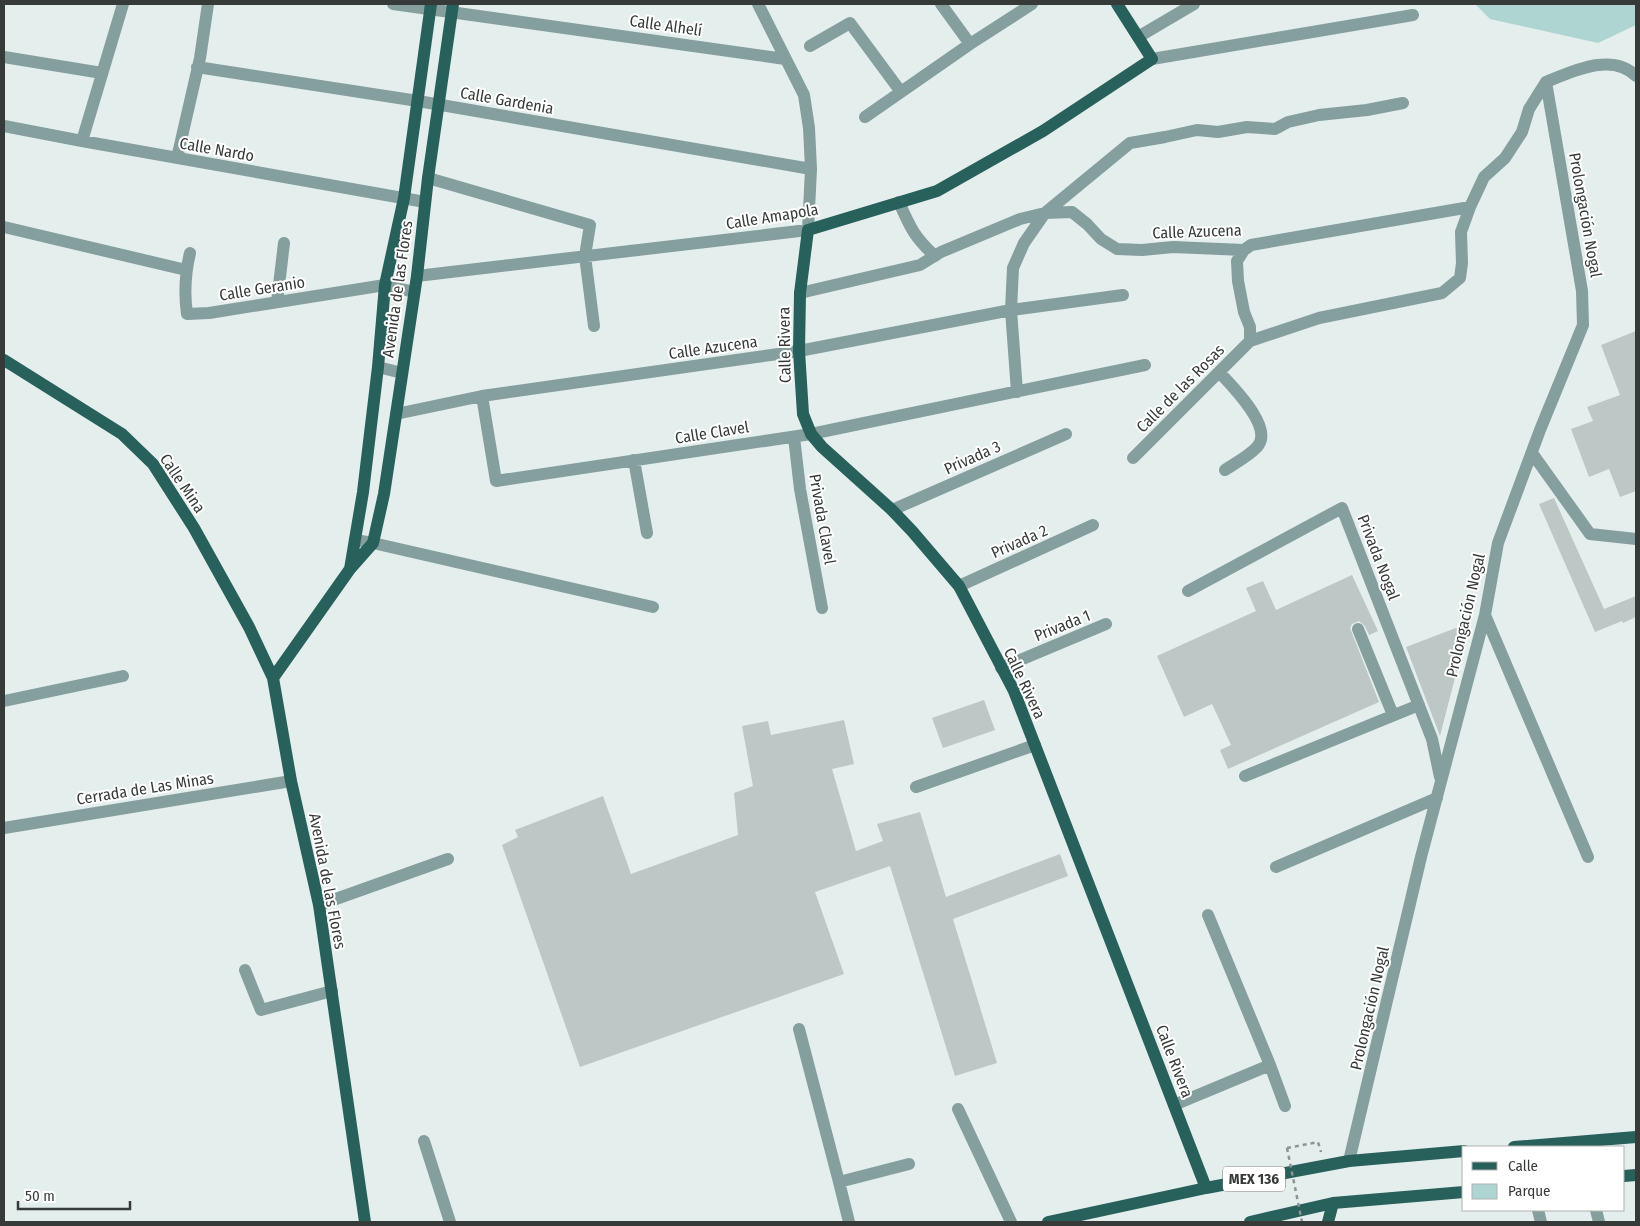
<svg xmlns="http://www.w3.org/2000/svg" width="1640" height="1226" font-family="'Fira Sans Condensed',sans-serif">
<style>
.green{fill:#aed5d2}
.building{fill:#bdc7c6}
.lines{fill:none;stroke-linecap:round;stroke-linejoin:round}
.path{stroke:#8d9493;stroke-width:2.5;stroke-dasharray:4 4;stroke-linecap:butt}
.minor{stroke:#849f9d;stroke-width:12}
.major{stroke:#28605c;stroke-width:12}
.path-bridge{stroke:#8d9493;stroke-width:2.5;stroke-dasharray:4 4;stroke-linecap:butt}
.labels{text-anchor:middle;stroke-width:4;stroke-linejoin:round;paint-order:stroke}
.shield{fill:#fff;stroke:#727675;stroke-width:1}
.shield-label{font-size:15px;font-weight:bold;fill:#363b3a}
.street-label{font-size:16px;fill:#363b3a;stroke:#fff}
</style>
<rect width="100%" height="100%" fill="#e4eeed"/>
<path class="green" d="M 1475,4 L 1636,4 L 1636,25 L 1598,43 L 1490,19 Z"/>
<path class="building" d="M 1636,331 L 1636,491 L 1620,497 L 1609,469 L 1589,477 L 1571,429 L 1593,421 L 1587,407 L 1620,395 L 1601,345 Z
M 1554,498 L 1604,609 L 1636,596 L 1636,617 L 1623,623 L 1622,621 L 1595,632 L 1539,504 Z
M 1352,575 L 1378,631 L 1369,635 L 1365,626 L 1359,621 L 1352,624 L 1350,628 L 1379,702 L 1228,769 L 1220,750 L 1231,745 L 1212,704 L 1184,717 L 1157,656 L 1256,611 L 1246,588 L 1263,581 L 1276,610 Z
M 1469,623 L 1440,736 L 1406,647 Z
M 984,700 L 995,730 L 943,748 L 932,718 Z
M 844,720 L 854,764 L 832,769 L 856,851 L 883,841 L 877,824 L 920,812 L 946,897 L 1060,854 L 1068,876 L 953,919 L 997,1063 L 955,1076 L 890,866 L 815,892 L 844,974 L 580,1067 L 502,845 L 518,837 L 515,830 L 603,796 L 631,874 L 738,835 L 734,793 L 753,786 L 742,726 L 768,721 L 771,735 Z"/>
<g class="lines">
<path class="path" d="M 1287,1148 L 1318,1142 L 1321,1152"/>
<path class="minor" d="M 393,4 L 785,59
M 941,4 L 970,44
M 1138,37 L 1194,4
M 810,46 L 850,23 L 901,92
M 4,57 L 102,73
M 1152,59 L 1413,15
M 197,67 L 418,101 L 811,169
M 1546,82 C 1573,71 1612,52 1636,76
M 865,117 L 970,44 L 1032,4
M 4,126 L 82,141 L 425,202
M 82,141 L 123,4
M 177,158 L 200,58 L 208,4
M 428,178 L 590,225 L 585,256 L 594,326
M 899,202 C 910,227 914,237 935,256
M 4,227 L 186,270
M 1244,250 L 1237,261 L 1238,281 L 1244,312 L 1250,327 L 1250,341
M 190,253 C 185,274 184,293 187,314 L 209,313 L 385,285 L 414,292
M 417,276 L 808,230 L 811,169 L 809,128 L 804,95 L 758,4
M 800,293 L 920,265 L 941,252 L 1020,219 L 1045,213 L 1072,212 L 1087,224 L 1101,239 L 1117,249 L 1142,250 L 1173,247 L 1244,250 L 1251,245 L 1470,207
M 277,302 L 284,243
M 378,367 L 402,373
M 1219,372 C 1232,386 1275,428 1257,447 C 1249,456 1235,463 1225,470
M 1017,392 L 1011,310 L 1013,268 L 1024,243 L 1045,213 L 1130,143 L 1165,137 L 1197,130 L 1218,132 L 1247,127 L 1275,129 L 1288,122 L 1319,115 L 1367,110 L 1403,103
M 482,396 L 496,481 L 811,434 L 1145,365
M 396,414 L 482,396 L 799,351 L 1011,310 L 1123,295
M 794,437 L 800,489 L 822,608
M 1532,453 L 1590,534 L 1636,539
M 1133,458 L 1250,341 L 1319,318 L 1442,293 L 1460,278 L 1462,263 L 1461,232 L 1470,207 L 1484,177 L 1505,158 L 1522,132 L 1529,109 L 1546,82
M 634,460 L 647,533
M 892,510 L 1066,434
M 355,540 L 373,543 L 653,607
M 959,586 L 1093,525
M 1188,591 L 1342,508 L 1432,739 L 1440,777
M 1485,615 L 1588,857
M 1358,629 L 1393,715
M 1001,668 L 1106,624
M 4,701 L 123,676
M 1245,776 L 1419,705
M 916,787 L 1035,745
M 4,828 L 291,781
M 1276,867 L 1437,798
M 319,905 L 448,859
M 1208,915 L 1270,1065 L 1285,1106
M 245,970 L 261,1010 L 332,991
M 799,1029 L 839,1182
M 1174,1105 L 1270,1065
M 958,1109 L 1011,1222
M 424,1141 L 450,1222
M 1349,1161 L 1421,857 L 1485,615 L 1498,543 L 1540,430 L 1583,325 L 1582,291 L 1546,82
M 1538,1210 L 1541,1222
M 1596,1210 L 1599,1222
M 849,1222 L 839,1182 L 909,1164"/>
<path class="major" d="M 1117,4 L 1152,59 L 1043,131 L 937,191 L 808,230 L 800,293 L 799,351 L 803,414 L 811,434 L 822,447 L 892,510 L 912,531 L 959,586 L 1014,691 L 1206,1188
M 4,360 L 122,434 L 153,464 L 194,528 L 249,627 L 273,678 L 291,781 L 319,905 L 365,1222
M 350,569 L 363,492 L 378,367 L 385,285 L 404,198 L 431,4
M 273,678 L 350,569 L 373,543 L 384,494 L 417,276 L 428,178 L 453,4
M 1514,1147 L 1636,1137
M 1624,1176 L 1636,1175
M 1048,1222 L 1206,1188 L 1349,1161 L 1464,1151
M 1250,1222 L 1333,1203 L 1464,1192
M 1328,1222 L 1333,1203"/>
<path class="path-bridge" d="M 1287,1148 L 1302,1222"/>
</g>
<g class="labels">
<rect class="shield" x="1223" y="1166.5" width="62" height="25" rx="4"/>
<g class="shield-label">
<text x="1254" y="1184">MEX 136</text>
</g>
<g class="street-label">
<text transform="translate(666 25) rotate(8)" y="6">Calle Alhelí</text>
<text transform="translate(507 100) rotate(10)" y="6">Calle Gardenia</text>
<text transform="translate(217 149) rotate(10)" y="6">Calle Nardo</text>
<text transform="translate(1586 215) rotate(80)" y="6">Prolongación Nogal</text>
<text transform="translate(772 216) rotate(-9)" y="6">Calle Amapola</text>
<text transform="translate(1197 231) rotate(-2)" y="6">Calle Azucena</text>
<text transform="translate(262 288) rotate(-9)" y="6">Calle Geranio</text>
<text transform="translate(397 289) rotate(-82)" y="6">Avenida de las Flores</text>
<text transform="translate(784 345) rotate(-91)" y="6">Calle Rivera</text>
<text transform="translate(713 347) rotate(-8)" y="6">Calle Azucena</text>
<text transform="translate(1180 388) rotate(-45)" y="6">Calle de las Rosas</text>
<text transform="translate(712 432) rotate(-9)" y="6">Calle Clavel</text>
<text transform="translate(972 457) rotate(-24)" y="6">Privada 3</text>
<text transform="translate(183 483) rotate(56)" y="6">Calle Mina</text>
<text transform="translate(823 519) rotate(80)" y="6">Privada Clavel</text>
<text transform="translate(1019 541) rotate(-24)" y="6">Privada 2</text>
<text transform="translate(1379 557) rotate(69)" y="6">Privada Nogal</text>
<text transform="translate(1465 615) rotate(-77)" y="6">Prolongación Nogal</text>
<text transform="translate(1062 625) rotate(-22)" y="6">Privada 1</text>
<text transform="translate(1025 683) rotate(65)" y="6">Calle Rivera</text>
<text transform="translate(145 788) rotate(-9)" y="6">Cerrada de Las Minas</text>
<text transform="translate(328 881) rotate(79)" y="6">Avenida de las Flores</text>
<text transform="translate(1369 1008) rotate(-77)" y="6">Prolongación Nogal</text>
<text transform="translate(1175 1061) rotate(69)" y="6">Calle Rivera</text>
</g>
</g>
<rect width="1640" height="1226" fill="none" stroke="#363b3a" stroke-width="10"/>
<rect x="1462" y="1146" width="162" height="65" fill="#ffffff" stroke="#afb1b0"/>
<rect x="1472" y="1162" width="25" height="8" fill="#28605c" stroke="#afb1b0"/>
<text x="1508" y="1171" font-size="15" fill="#363b3a">Calle</text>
<rect x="1472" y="1184" width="25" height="15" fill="#aed5d2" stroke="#afb1b0"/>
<text x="1508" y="1196" font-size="15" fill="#363b3a">Parque</text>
<path d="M18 1201v8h112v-8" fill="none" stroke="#363b3a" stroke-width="2.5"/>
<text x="25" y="1201" font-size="15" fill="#363b3a" stroke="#ffffff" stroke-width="4" paint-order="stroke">50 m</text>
</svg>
